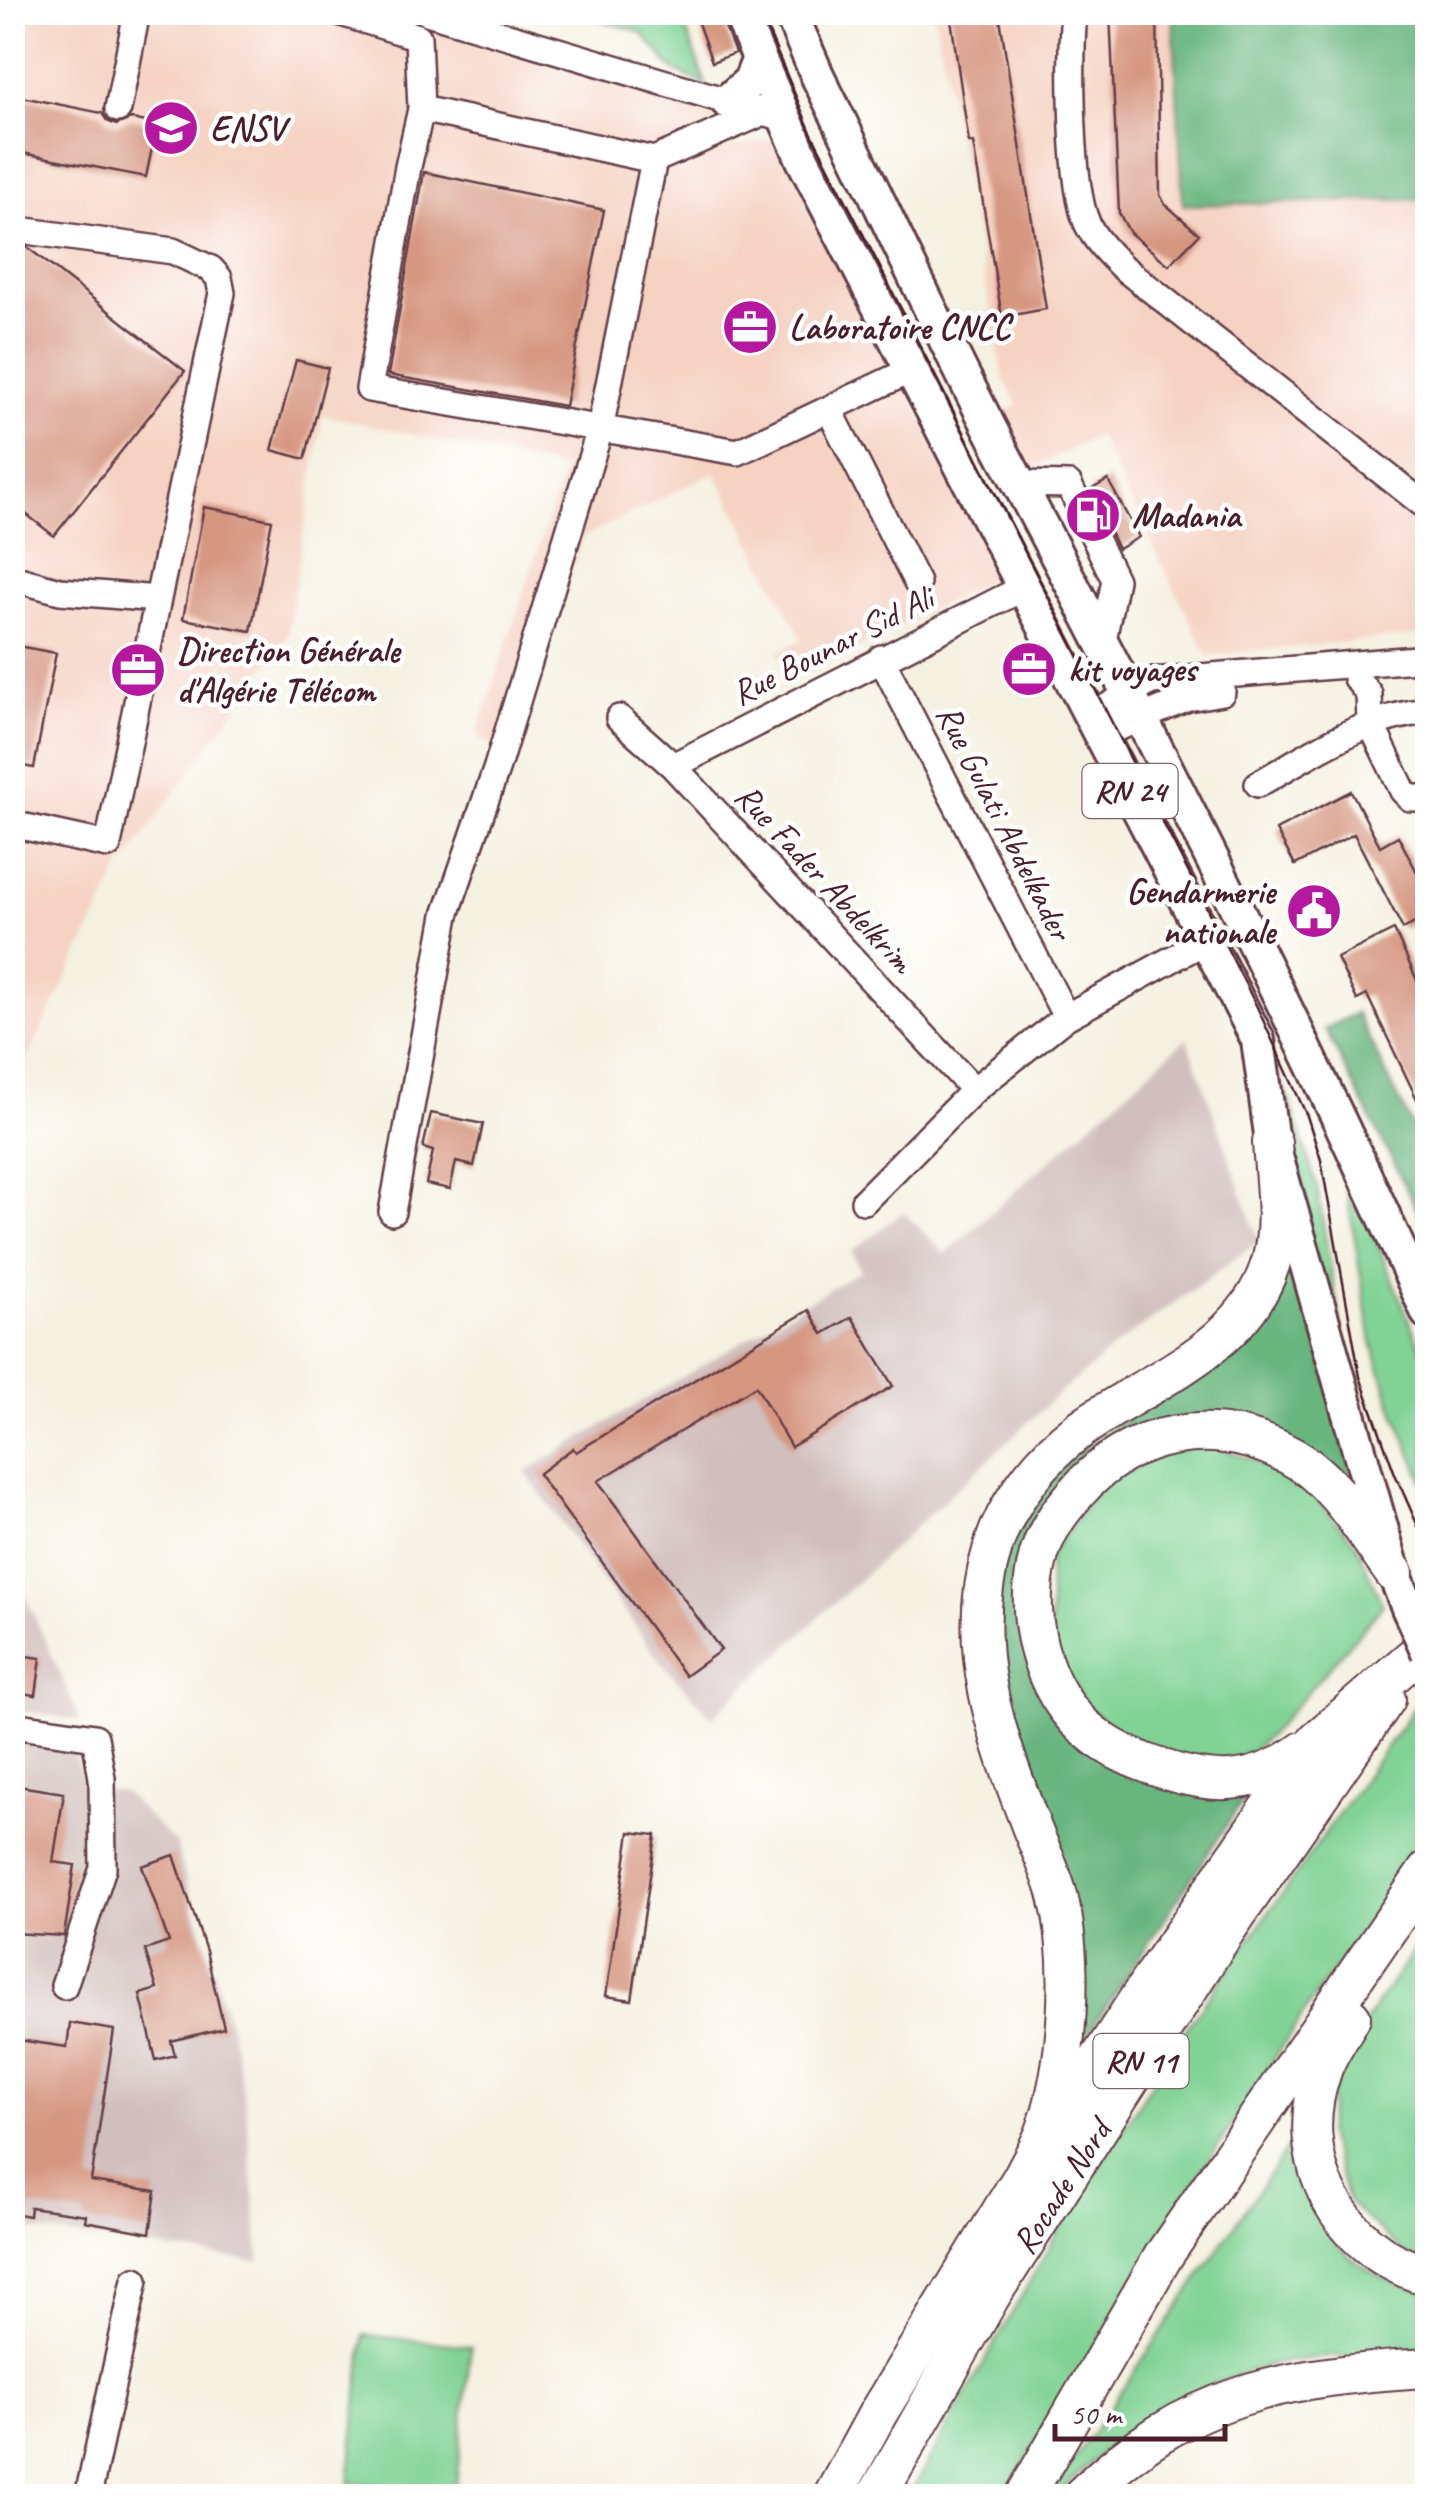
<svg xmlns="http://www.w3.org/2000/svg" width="1440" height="2509" font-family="Caveat,sans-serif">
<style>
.built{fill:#f5d2c2}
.industrial{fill:#d1bfbd}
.green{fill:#81d395;stroke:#667960;stroke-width:2.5}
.forest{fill:#68b57e;stroke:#596a54;stroke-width:2.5}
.building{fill:#d69781}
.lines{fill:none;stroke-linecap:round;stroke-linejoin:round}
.minor-casing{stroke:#643e46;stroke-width:30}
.major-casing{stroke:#643e46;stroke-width:38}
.highway-casing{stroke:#643e46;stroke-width:42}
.minor{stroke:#fff;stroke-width:25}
.major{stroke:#fff;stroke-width:32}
.highway{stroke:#fff;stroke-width:38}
.tram{stroke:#4a1f2b;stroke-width:2.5}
.major-bridge-casing{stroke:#643e46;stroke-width:38;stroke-linecap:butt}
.major-bridge{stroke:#fff;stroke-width:32}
.labels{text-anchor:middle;stroke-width:9;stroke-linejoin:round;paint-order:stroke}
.shield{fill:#fff;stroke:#80626b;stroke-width:2.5}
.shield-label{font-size:32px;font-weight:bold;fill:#4a1f2b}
.poi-label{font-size:35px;font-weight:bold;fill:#4a1f2b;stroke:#fff;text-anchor:start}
.street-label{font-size:35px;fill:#4a1f2b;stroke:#fff}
</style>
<rect width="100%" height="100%" fill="#fff"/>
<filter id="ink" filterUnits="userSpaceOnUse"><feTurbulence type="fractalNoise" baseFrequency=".01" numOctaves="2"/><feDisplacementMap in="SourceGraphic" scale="20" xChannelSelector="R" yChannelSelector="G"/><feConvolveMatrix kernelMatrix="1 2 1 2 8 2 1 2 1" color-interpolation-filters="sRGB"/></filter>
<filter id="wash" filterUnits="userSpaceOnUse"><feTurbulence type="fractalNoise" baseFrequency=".0048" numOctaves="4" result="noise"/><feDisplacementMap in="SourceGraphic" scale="40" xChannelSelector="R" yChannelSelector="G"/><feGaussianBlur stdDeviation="2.25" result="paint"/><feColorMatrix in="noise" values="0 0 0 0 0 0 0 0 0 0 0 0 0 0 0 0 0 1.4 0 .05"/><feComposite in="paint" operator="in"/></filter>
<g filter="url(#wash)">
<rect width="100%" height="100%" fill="#f5f1e0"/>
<path class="built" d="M 20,13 L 377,13 L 716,113 L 715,127 L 722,149 L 781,138 L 1000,574 L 794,680 L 778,653 L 802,639 L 715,472 L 582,538 L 508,760 L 477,735 L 564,469 L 323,415 L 287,637 L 122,866 L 13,1088 L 12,23 Z
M 934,13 L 1172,13 L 1183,206 L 1427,200 L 1427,634 L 1208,656 L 1098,436 L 1033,468 L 994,415 L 1019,406 L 1004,381 Z"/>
<path class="industrial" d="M 1187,1038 L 1259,1241 L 1118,1344 L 1053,1399 L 712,1717 L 661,1662 L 525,1472 L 861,1270 L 851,1252 L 903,1212 L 945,1254 Z
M 13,1567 L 80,1720 L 13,1710 Z
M 13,1735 L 70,1742 L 86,1788 L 122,1791 L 176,1844 L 230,2025 L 246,2107 L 260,2262 L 13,2228 Z"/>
<path class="green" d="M 578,13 L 680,13 L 706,85 L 673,70 L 641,32 Z
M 1267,1053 L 1292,1107 L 1317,1187 L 1342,1335 L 1307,1236 Z
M 1341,1156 L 1427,1363 L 1426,1489 L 1392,1405 L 1372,1343 Z
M 1205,1443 L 1294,1474 L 1355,1542 L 1383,1605 L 1275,1729 L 1242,1761 L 1221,1767 L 1181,1761 L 1116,1735 L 1090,1710 L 1051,1652 L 1049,1555 L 1114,1468 Z
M 1426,1691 L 1427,1841 L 1321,1987 L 1189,2191 L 1004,2496 L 909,2496 L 1057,2233 L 1188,2026 Z
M 1427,1932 L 1427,2263 L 1410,2258 L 1349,2203 L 1326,2133 L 1338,2060 Z
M 1294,2139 C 1310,2222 1340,2273 1427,2292 L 1427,2356 C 1385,2356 1340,2354 1298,2360 C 1204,2374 1120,2429 1056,2496 L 1049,2496 Z
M 364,2335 L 471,2346 L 455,2494 L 349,2483 Z"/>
<path class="forest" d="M 1173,13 L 1411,13 L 1427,69 L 1427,199 L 1183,205 Z
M 1356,1013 L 1427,1156 L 1427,1229 L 1325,1029 Z
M 1288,1231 L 1362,1512 L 1215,1422 L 1033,1525 C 1000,1593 1020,1632 1041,1698 L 1250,1790 L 1075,2054 L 997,1690 L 999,1564 L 1052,1470 L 1202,1367 Z"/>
<g id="blocks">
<path class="building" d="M 694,12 L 719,12 L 735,53 L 712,62 Z
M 950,12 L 999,12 L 1046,309 L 1002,317 L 973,143 L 969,143 Z
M 1110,12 L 1157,12 L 1160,195 L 1165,204 L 1199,234 L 1169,265 L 1130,233 L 1119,213 Z
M 17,96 L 102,113 L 107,121 L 116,125 L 131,119 L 157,124 L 146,177 L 12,151 L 12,119 Z
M 424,172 L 604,210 L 565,406 L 388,375 Z
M 19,246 L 27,247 L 185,371 L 54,536 L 12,503 L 12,254 Z
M 296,360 L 328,368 L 305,459 L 272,450 Z
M 1108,480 L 1139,537 L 1118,549 L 1090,490 Z
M 204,507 L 272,520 L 251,631 L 183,619 Z
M 12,645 L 56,653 L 34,768 L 12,764 Z
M 1351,791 L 1380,846 L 1398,836 L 1428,893 L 1428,916 L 1403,929 L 1354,834 L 1295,865 L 1276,830 Z
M 1394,930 L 1417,980 L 1428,975 L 1428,1122 L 1367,995 L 1357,1000 L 1337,958 Z
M 431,1113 L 483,1124 L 474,1166 L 456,1162 L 450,1189 L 426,1184 L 433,1151 L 423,1148 Z
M 809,1310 L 823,1334 L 852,1317 L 893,1386 L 791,1447 L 756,1386 L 598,1481 L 721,1650 L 685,1676 L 538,1474 L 573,1448 L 576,1452 Z
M 12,1654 L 41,1658 L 36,1695 L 12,1692 Z
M 12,1785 L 64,1793 L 53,1862 L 75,1865 L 64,1936 L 12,1933 Z
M 630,1832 L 656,1835 L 632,2000 L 606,1996 Z
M 174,1855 L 206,1951 L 224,2028 L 171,2041 L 175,2055 L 156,2060 L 140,1994 L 157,1989 L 145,1950 L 169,1942 L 142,1866 Z
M 70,2023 L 114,2030 L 91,2181 L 156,2191 L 150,2233 L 85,2221 L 86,2215 L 30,2207 L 29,2216 L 12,2213 L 12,2039 L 67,2047 Z"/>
</g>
</g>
<g filter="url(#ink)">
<use href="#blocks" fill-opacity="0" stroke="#643e46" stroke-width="2.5"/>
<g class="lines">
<g class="minor-casing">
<path id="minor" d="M 338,12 L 418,37 L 421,109 L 654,160 L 600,429 L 497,767 L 446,915 L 392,1212
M 427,12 L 784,118
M 1074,12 C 1070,57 1070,185 1087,223 C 1095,240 1108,253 1121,266 L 1428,508
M 118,109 L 137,12
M 421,109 L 408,167 L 369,389 L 738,452 L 911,370
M 654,160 L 764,112
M 12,229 L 173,251 L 211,269 L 219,278 L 222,293 L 158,599 L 60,591 L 12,578
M 829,409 L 917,583
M 1021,484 L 1069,485 L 1115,580 L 1102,645
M 881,658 L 1066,1017
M 1356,678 L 1369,694 L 1370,722 L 1403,791 L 1410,798 L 1428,798
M 1091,716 L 1152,681 L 1428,658
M 619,718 L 673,766 L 974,1090
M 1101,735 L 1188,698 L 1222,692
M 673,766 L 1023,588
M 1258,784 C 1313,753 1363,717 1428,711
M 12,824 L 108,845 L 158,599
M 864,1201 L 974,1090 L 1066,1017 L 1207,940
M 12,1725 L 95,1737 L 102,1778 L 103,1868 L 64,1986
M 88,2496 L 135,2280"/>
</g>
<g class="major-casing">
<path id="major" d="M 739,12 L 803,160 L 1258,1040 L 1272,1142 L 1394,1573 L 1409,1610
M 790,12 L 818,77 C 881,203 939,333 1005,457 C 1154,739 1298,1023 1428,1313
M 727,101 L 750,81 L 758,61"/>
</g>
<g class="highway-casing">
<g id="highway">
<path d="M 1303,1751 C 1254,1788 1210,1786 1154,1766 C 1134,1759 1111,1749 1094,1735 C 1038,1694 1019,1605 1043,1543 C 1051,1523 1063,1508 1077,1492 C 1131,1429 1215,1416 1289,1455 C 1334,1478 1365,1533 1394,1573"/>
<path d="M 1351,2017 C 1342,2034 1328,2052 1322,2071 C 1290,2159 1339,2251 1428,2276"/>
<path d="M 1023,2176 C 1030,2161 1041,2145 1046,2129 C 1068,2064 1075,1963 1058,1896 C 1052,1873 1040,1849 1031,1826 C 996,1735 963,1644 993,1547 C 1005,1508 1033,1469 1064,1442 C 1132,1384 1243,1357 1271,1262 C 1282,1224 1274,1180 1272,1142"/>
<path d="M 833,2496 L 878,2413 L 1023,2176 L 1156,1972 L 1317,1740 L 1417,1654"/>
<path id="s1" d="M 877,2496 L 990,2297 L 1226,1930 L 1386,1699"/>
<path d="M 1025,2496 L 1164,2255 L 1428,1870"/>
<path d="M 1082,2496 C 1186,2393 1286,2376 1428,2368"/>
</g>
</g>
<use href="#minor" class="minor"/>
<use href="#major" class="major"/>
<use href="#highway" class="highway"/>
<path class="tram" d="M 760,12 L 810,130 L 1257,1007 L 1307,1116 L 1321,1160 L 1360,1377 L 1395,1474 L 1428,1549"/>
<g class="major-bridge-casing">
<path id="major-bridge" d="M 1409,1610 L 1428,1652"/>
</g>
<use href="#major-bridge" class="major-bridge"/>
</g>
</g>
<defs>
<g id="university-disc" transform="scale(2.875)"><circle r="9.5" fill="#b5179e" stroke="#fff"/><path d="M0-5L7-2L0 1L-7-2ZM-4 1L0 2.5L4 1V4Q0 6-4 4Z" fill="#fff"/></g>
<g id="office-disc" transform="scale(2.875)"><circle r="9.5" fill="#b5179e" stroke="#fff"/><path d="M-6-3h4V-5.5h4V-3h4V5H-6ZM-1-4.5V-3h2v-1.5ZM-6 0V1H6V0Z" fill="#fff"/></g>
<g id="fuel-disc" transform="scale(2.875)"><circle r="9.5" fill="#b5179e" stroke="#fff"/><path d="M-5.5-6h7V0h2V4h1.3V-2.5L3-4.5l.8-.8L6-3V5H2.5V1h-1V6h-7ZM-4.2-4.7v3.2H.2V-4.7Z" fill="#fff"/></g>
<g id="civic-disc" transform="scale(2.875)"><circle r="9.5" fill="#b5179e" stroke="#fff"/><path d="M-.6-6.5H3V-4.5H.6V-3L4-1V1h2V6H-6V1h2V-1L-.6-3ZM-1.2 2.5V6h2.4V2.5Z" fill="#fff"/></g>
</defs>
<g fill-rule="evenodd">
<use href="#university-disc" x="171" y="128"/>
<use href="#office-disc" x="750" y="327"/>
<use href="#fuel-disc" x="1093" y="515"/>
<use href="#office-disc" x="1029" y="669"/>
<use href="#office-disc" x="138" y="670"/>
<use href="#civic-disc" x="1314" y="911"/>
</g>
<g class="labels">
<g class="shield">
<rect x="1082.5" y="764" width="95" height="54" rx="8"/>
<rect x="1093.5" y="2034" width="95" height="54" rx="8"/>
</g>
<g class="shield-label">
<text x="1130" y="802">RN 24</text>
<text x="1141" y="2072">RN 11</text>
</g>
<g class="poi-label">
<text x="210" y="140">ENSV</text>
<text x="789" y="339">Laboratoire CNCC</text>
<text x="1132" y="527">Madania</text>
<text x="177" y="662">Direction Générale<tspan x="177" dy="40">d'Algérie Télécom</tspan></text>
<text x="1068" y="681">kit voyages</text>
<text x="1275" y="903" text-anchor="end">Gendarmerie<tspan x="1275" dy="40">nationale</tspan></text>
</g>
<g class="street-label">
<text transform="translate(832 645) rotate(-27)" y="12">Rue Bounar Sid Ali</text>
<text transform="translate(1005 822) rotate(63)" y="12">Rue Gulati Abdelkader</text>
<text transform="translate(825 878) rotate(47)" y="12">Rue Fader Abdelkrim</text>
<text dy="12" stroke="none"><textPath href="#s1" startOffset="360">Rocade Nord</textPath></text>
</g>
</g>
<rect width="1440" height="2509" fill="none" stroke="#fff" stroke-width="50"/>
<path d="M1055 2424v15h170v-15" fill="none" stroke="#4a1f2b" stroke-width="5"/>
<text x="1070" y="2424" font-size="30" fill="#4a1f2b" stroke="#ffffff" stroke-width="8" paint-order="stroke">50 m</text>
</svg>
